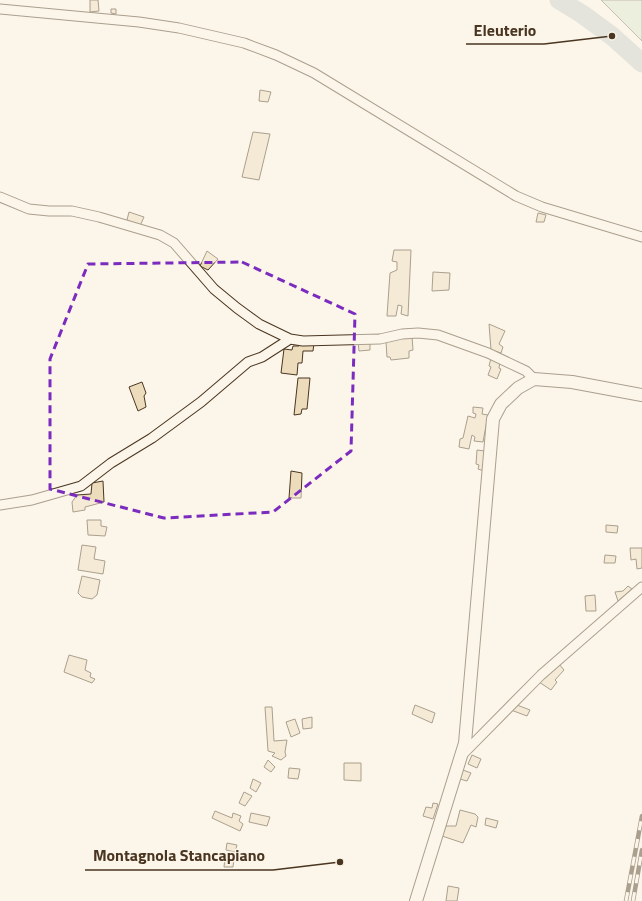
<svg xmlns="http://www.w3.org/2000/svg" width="642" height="901" font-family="'Titillium Web',sans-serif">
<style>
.green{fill:#dce7d0;stroke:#887966}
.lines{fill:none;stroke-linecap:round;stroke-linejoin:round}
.river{stroke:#c9cecd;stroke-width:19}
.building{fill:#ecdcbc;stroke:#4a3520}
.minor-casing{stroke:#4a3520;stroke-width:11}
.tertiary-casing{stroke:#4a3520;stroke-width:14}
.minor{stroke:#fbf6e9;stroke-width:9}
.tertiary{stroke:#fbf6e9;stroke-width:12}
.rail-casing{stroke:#4a3520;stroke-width:4.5}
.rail{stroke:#fbf6e9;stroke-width:3;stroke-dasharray:9;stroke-linecap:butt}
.marked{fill:none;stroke:#7b2cbf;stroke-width:3;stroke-dasharray:8 5;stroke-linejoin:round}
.leader{fill:none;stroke:#4a3520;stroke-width:1.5}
.callout-dot{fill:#4a3520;stroke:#fbf6e9;stroke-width:1.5}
.callout-label{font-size:16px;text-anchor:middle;font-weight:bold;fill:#4a3520;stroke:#fbf6e9;stroke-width:3;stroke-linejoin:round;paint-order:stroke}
</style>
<rect width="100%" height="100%" fill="#fbf6e9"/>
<path class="green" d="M 601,0 L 642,0 L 642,41 Z"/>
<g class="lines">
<path class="river" d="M 559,0 L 582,14 L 612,36 L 642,63"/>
</g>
<path class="building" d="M 90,0 L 98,0 L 99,11 L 90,12 Z
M 111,9 L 116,9 L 116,14 L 111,13 Z
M 260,90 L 271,92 L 268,102 L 259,101 Z
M 253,132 L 270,134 L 259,180 L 242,177 Z
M 129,212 L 144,217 L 140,226 L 127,220 Z
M 538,213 L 546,215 L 544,222 L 536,222 Z
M 394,250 L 411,250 L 408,316 L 401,314 L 402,306 L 398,305 L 396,316 L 387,316 L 390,273 L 397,270 L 397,262 L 392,261 Z
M 207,251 L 218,259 L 208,270 L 200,266 Z
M 433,272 L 450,273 L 449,290 L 432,291 Z
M 489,324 L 505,331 L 499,344 L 503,347 L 501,353 L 491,350 Z
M 412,336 L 413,350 L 409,351 L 409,358 L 391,360 L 390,357 L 387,357 L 386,342 Z
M 358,341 L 370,341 L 370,350 L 359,351 Z
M 300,342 L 314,343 L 313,351 L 303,351 L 302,363 L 298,363 L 297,375 L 281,373 L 284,349 L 292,350 L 293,346 L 299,346 Z
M 491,358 L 500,362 L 499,368 L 501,369 L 497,379 L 488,375 L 491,367 L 489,366 Z
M 298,378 L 310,378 L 307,409 L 302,409 L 301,414 L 294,415 Z
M 142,382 L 146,393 L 144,396 L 146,407 L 138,411 L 129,387 Z
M 473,407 L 483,408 L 482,414 L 488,415 L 483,442 L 474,441 L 475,437 L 472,435 L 469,449 L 459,447 L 460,439 L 463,438 L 468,416 L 475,418 L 476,414 L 473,413 Z
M 477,450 L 485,451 L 484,471 L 478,469 L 479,465 L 476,464 Z
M 291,471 L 302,473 L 301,498 L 289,498 Z
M 103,481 L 104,502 L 85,507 L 85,510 L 73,512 L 72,502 L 77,495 L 91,494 L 92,483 Z
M 87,520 L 101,520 L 101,526 L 107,527 L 105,536 L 88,535 Z
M 606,525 L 618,526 L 617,533 L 606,532 Z
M 82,545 L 96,547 L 94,559 L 105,561 L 103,574 L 78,570 Z
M 630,548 L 642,548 L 642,568 L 637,569 L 636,559 L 631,560 Z
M 605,555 L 616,556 L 615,563 L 604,563 Z
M 82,576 L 100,580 L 97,595 L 92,599 L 82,597 L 78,593 Z
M 628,586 L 632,589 L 618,601 L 615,592 L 623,591 Z
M 595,595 L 596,611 L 586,611 L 585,596 Z
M 69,655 L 87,660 L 85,670 L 91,673 L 90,677 L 95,679 L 92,683 L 64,672 Z
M 559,664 L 564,670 L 555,680 L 557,682 L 551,690 L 539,682 Z
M 415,705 L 435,713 L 432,723 L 412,714 Z
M 517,705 L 530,710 L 527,716 L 511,710 Z
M 265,707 L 272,707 L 274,741 L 287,740 L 285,752 L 286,756 L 281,760 L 272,756 L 275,753 L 268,751 Z
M 312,717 L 312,728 L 303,729 L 302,719 Z
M 295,719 L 300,733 L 291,737 L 286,722 Z
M 472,755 L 481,759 L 477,768 L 468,764 Z
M 268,760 L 275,767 L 271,772 L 264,767 Z
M 344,763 L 361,763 L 361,781 L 344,780 Z
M 289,768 L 300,769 L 298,779 L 288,778 Z
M 463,770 L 471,773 L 467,781 L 460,779 Z
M 253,779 L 261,783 L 256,792 L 250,788 Z
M 244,792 L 252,796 L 245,806 L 239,803 Z
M 433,803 L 438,804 L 433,819 L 423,816 L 426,807 L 432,808 Z
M 460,810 L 475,814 L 478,817 L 476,827 L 471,825 L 463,843 L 442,836 L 446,826 L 456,826 Z
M 215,811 L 232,818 L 233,813 L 241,816 L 239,821 L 243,824 L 240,831 L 212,818 Z
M 251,813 L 270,817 L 267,826 L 249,822 Z
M 486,818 L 498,821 L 496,828 L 485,825 Z
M 227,843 L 237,845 L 235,852 L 226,850 Z
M 225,858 L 234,859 L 233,867 L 224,867 Z
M 448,886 L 459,888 L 457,901 L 446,901 Z"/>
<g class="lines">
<g class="minor-casing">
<path id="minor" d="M 0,9 L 139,22 L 179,28 L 244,43 L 276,55 L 314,73 L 516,196 L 542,207 L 642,237
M 0,197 L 29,209 L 49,211 L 72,211 L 99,217 L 160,235 L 174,243 L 214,289 L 237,308 L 259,324 L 290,339 L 303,341 L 380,339 L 402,334 L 418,333 L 438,335 L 488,353 L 526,371 L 534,379
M 0,505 L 32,500 L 81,486 L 111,463 L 152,438 L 201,402 L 248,362 L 262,357 L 290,339
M 463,754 L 541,675 L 642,587"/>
</g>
<g class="tertiary-casing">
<path id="tertiary" d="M 416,901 L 465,743 L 493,419 L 501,404 L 518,388 L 534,379 L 572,382 L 642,395"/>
</g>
<use href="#minor" class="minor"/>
<use href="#tertiary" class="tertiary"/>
<g class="rail-casing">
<path id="rail" d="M 626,901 L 642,816
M 633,901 L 642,850"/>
</g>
<use href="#rail" class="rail"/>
</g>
<path d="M0 0H642V901H0ZM 242,262 L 355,314 L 351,451 L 273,512 L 164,518 L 50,489 L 50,359 L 88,264 Z" fill="#fbf6e9" fill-opacity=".55" fill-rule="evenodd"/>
<path class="marked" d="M 242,262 L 355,314 L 351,451 L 273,512 L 164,518 L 50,489 L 50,359 L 88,264 Z"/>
<path class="leader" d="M612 36L544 44H466M340 862L273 870H85"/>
<g class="callout-dot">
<circle cx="612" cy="36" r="4"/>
<circle cx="340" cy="862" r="4"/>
</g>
<g class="callout-label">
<text x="505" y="36">Eleuterio</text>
<text x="179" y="861">Montagnola Stancapiano</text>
</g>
</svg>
